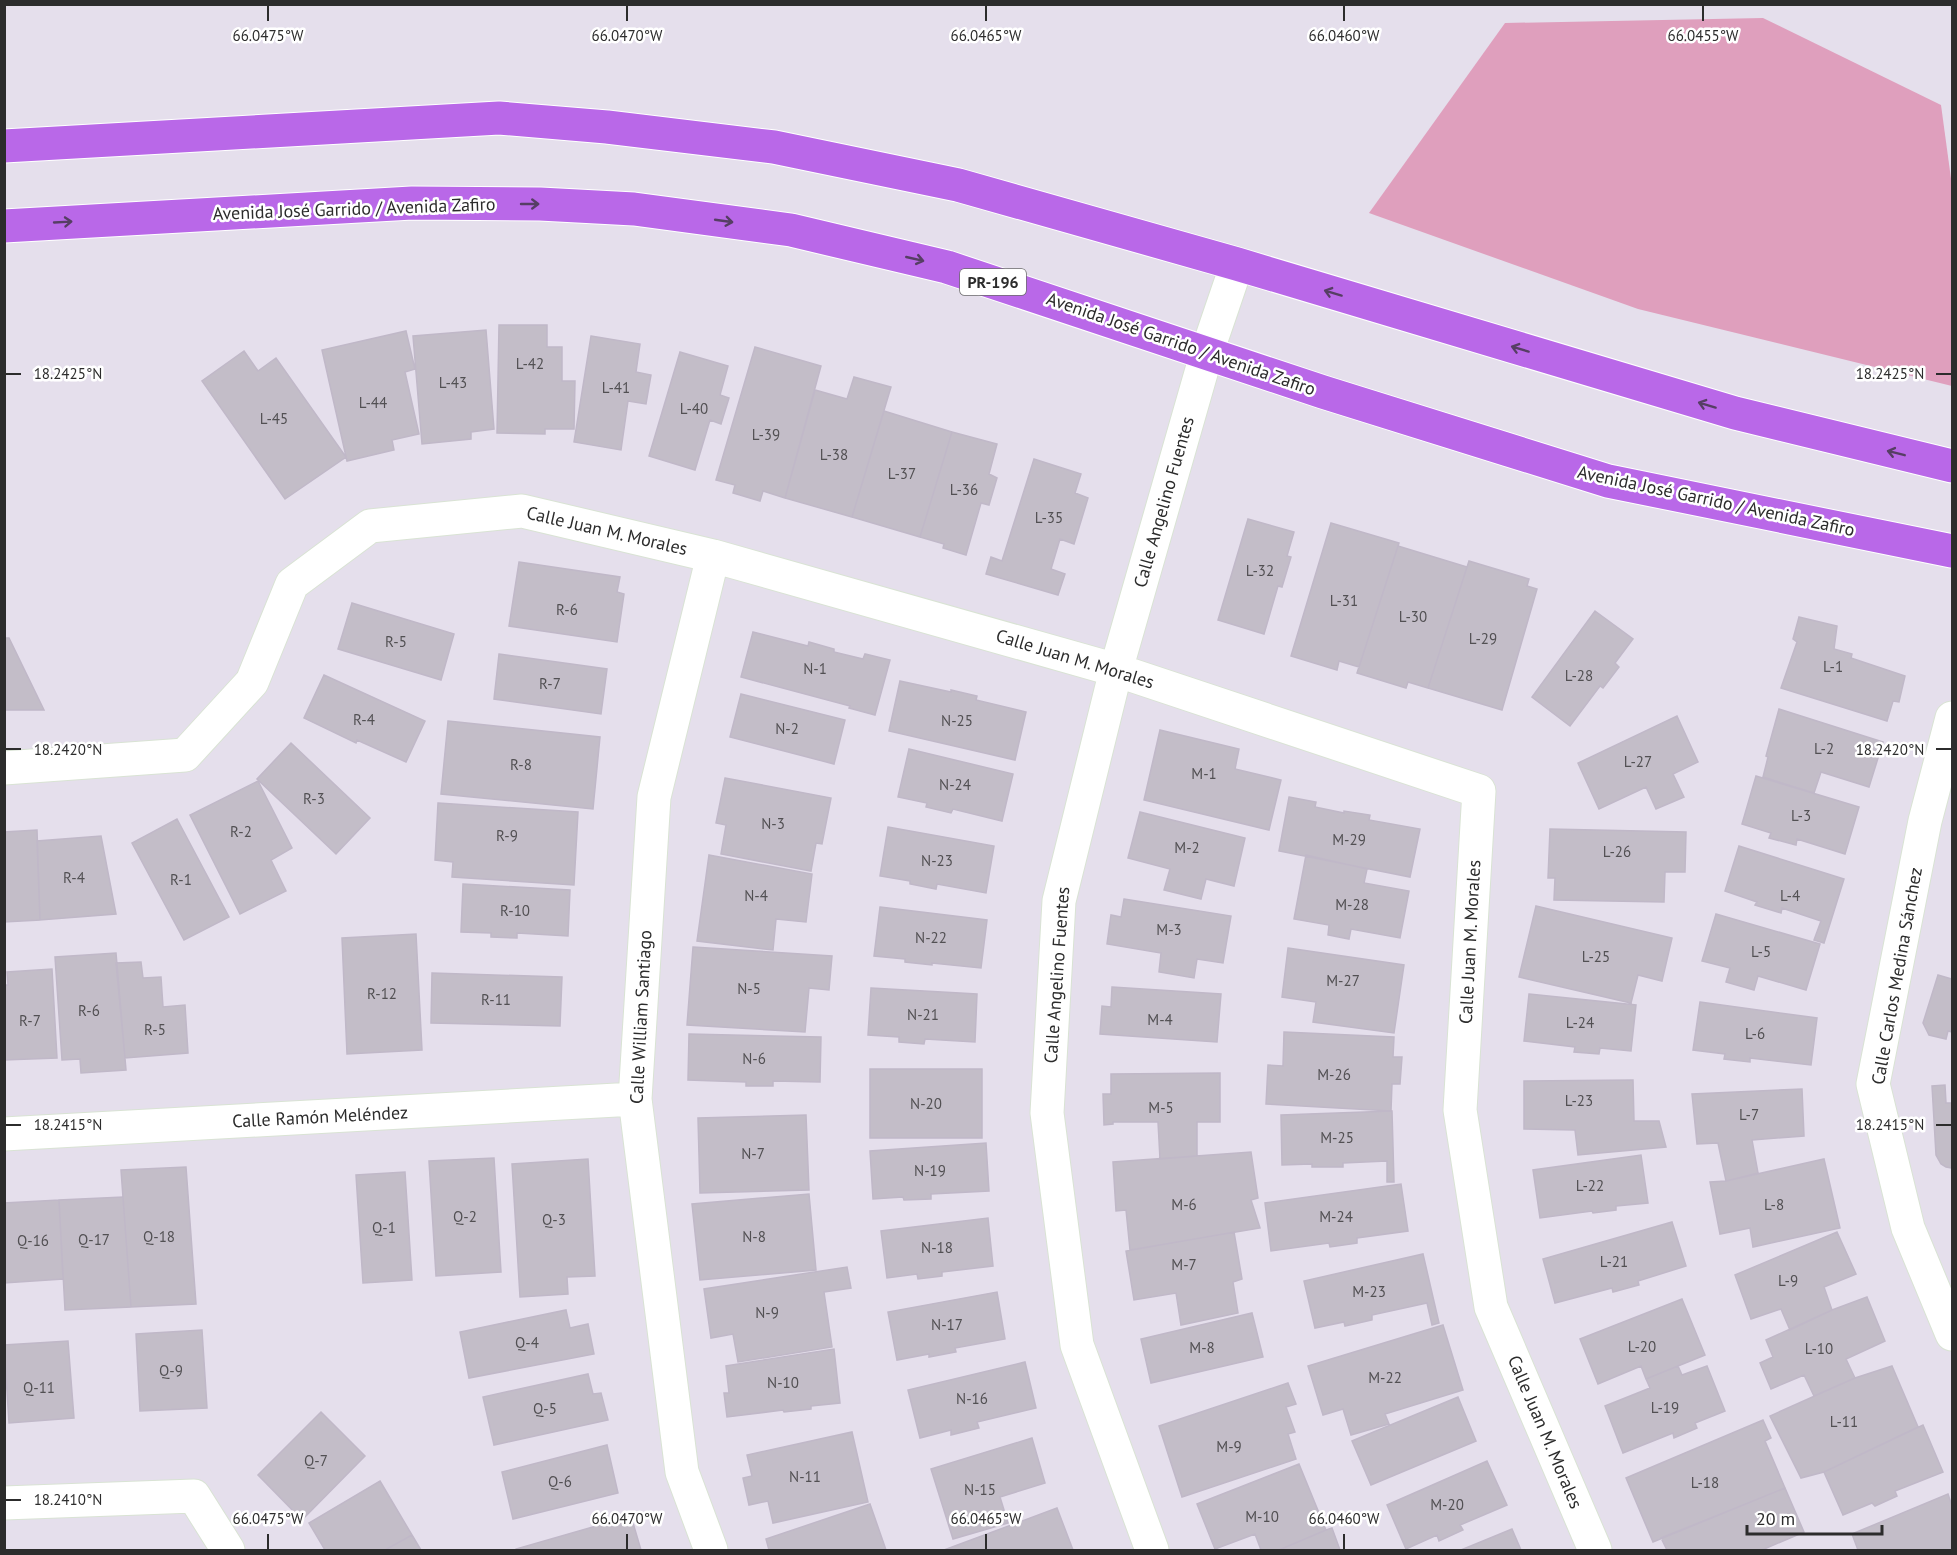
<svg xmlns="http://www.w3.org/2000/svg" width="1957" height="1555" font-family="'PT Sans',sans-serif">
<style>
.green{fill:#df9fbd}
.building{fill:#c3bdc8;stroke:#c0b8c8;stroke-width:1.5}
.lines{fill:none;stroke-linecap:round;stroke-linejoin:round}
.minor-casing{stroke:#d9e3d4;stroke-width:35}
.major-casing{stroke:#fff;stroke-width:35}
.minor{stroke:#fff;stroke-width:33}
.major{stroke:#b968e8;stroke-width:33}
.oneway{stroke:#563e64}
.ticks{fill:none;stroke:#2c2c2c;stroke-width:2}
.labels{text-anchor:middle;stroke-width:5;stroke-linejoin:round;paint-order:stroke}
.number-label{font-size:15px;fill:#525053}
.shield{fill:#fff;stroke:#6b6b6b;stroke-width:1.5}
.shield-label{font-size:16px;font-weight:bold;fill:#2c2c2c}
.street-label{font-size:18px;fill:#2c2c2c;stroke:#fff}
.ticks-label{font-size:15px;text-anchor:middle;fill:#2c2c2c;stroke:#fff;stroke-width:5;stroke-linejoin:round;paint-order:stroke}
</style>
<rect width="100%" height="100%" fill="#e5dfec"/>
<path class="green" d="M 1763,18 L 1941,105 L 1952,186 L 1952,386 L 1638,309 L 1369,213 L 1505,23 Z"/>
<path class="building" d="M 499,325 L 547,325 L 547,347 L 562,347 L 562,381 L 575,381 L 574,429 L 545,429 L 545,434 L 497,433 Z
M 486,330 L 494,429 L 471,432 L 471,439 L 422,444 L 413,336 Z
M 406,331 L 415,369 L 405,372 L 419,434 L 392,440 L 394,450 L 347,461 L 322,350 Z
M 591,336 L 640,344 L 636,372 L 651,375 L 646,404 L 628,401 L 621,450 L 574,442 Z
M 755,347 L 821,366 L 785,498 L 763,491 L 760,501 L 733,493 L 735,485 L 716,480 Z
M 244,351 L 258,371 L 276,358 L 346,457 L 285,499 L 202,381 Z
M 680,352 L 728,366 L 720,395 L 729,398 L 721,424 L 710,420 L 695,470 L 649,456 Z
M 854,377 L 891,387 L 852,517 L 785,498 L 815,390 L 847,399 Z
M 884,411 L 952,432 L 920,537 L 852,517 Z
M 952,432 L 997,444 L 989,474 L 997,478 L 989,505 L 981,503 L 966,555 L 943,548 L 944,544 L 920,537 Z
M 1034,459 L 1081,474 L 1075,493 L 1088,498 L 1074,544 L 1060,539 L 1051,569 L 1065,574 L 1058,595 L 986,574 L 991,557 L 1002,561 Z
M 1248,519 L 1294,532 L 1287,556 L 1291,557 L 1282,587 L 1278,586 L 1264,634 L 1218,620 Z
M 1331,523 L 1399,543 L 1359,667 L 1339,661 L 1337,670 L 1291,656 Z
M 1398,546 L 1467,567 L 1428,688 L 1408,682 L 1406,688 L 1357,673 Z
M 1469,561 L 1529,579 L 1527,586 L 1537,589 L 1502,710 L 1428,688 Z
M 519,562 L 620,577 L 617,592 L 624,594 L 617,642 L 509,626 Z
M 352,603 L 454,634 L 441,680 L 338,649 Z
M 1595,611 L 1633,639 L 1615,663 L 1619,667 L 1603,688 L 1600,686 L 1570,726 L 1532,697 Z
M 1799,617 L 1837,626 L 1834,649 L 1852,654 L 1851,658 L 1905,676 L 1899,702 L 1893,701 L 1887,721 L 1781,688 L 1797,642 L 1793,639 Z
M 753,632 L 808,646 L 809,642 L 834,649 L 834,652 L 863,659 L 865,654 L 890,660 L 875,715 L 849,708 L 850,706 L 741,677 Z
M 4,638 L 9,638 L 44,710 L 4,710 Z
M 499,654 L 607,669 L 601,714 L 494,699 Z
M 324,675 L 425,721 L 406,762 L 357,740 L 356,743 L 304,718 Z
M 900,681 L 951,692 L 951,690 L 977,696 L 976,700 L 1026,712 L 1015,760 L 889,731 Z
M 741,694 L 845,720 L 834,764 L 730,737 Z
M 1779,709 L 1883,742 L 1869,787 L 1821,772 L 1814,793 L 1763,777 L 1768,757 L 1766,756 Z
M 1677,716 L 1698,762 L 1673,774 L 1684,797 L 1656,809 L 1646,787 L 1599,809 L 1578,763 Z
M 448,721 L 600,737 L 593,809 L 441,794 Z
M 1160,730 L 1239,749 L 1235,769 L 1281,780 L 1269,830 L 1144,800 Z
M 291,743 L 370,818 L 336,854 L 257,779 Z
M 909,749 L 1013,774 L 1002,821 L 953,809 L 951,813 L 926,807 L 927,803 L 898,797 Z
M 1756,776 L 1859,807 L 1845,854 L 1797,839 L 1796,845 L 1769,838 L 1771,833 L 1742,824 Z
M 725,778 L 831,798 L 822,844 L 816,843 L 811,871 L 721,854 L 726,825 L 716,823 Z
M 258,781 L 292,848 L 271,860 L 286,891 L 240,914 L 190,815 Z
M 1289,797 L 1316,802 L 1315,807 L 1344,813 L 1344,811 L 1370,815 L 1369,820 L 1420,829 L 1410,877 L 1279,851 Z
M 438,803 L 578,812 L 574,885 L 452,877 L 453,862 L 435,860 Z
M 1140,812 L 1245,838 L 1234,886 L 1206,879 L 1201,899 L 1164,890 L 1170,869 L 1128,858 Z
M 177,819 L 229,917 L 184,940 L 132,843 Z
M 888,827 L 994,846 L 986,893 L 937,884 L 936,889 L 910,884 L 910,881 L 880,876 Z
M 1550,829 L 1686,832 L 1685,872 L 1665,872 L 1664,902 L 1554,900 L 1555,878 L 1548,878 Z
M 37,830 L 40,920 L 4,922 L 4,832 Z
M 101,836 L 116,914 L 40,920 L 37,841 Z
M 1739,846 L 1844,879 L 1824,943 L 1814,940 L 1821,921 L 1782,908 L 1781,913 L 1755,905 L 1757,902 L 1725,891 Z
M 709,855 L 812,874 L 806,922 L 776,919 L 773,950 L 697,941 Z
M 1306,855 L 1367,869 L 1364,883 L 1409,891 L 1400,938 L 1351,929 L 1349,939 L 1328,935 L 1329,925 L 1294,919 Z
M 463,884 L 570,890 L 568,936 L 517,933 L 517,938 L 491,937 L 491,933 L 461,932 Z
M 1124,899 L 1231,916 L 1223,963 L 1197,959 L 1194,978 L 1159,972 L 1161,953 L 1107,944 L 1111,915 L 1121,917 Z
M 1536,906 L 1672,938 L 1662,981 L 1638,975 L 1631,1003 L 1519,977 Z
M 880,907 L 987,920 L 981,968 L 932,963 L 932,965 L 905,962 L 905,959 L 874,956 Z
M 1716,914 L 1820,944 L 1806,990 L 1758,976 L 1754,990 L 1726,982 L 1730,968 L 1702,961 Z
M 416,934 L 422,1050 L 347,1054 L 342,938 Z
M 693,947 L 832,956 L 829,990 L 809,988 L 805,1032 L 687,1025 Z
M 1288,948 L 1404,965 L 1394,1033 L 1313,1022 L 1316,1002 L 1282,997 Z
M 116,953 L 126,1070 L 81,1073 L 80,1059 L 62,1060 L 55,957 Z
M 141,962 L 143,978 L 161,977 L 163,1007 L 185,1005 L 188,1053 L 125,1058 L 116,963 Z
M 52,969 L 57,1058 L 4,1060 L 4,985 L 8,985 L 7,972 Z
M 432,973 L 562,977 L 560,1026 L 431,1023 Z
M 1938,975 L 1952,979 L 1952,1032 L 1948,1031 L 1946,1039 L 1929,1035 L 1923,1023 Z
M 1112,987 L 1221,994 L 1217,1042 L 1100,1034 L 1102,1006 L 1111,1007 Z
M 871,988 L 977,994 L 975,1042 L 925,1039 L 924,1044 L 899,1042 L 899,1037 L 868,1035 Z
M 1529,994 L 1636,1005 L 1631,1051 L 1600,1048 L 1599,1054 L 1574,1052 L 1575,1047 L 1524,1041 Z
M 1700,1002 L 1817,1018 L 1811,1065 L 1750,1058 L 1750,1062 L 1724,1059 L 1725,1054 L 1693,1050 Z
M 1284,1032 L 1394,1037 L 1393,1057 L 1402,1057 L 1400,1084 L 1392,1084 L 1391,1111 L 1266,1104 L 1268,1065 L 1283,1066 Z
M 689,1034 L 821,1037 L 820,1082 L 773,1081 L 773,1086 L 746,1086 L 746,1082 L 688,1080 Z
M 870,1069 L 982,1069 L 982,1138 L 870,1138 Z
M 1220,1073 L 1220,1122 L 1197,1122 L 1197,1156 L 1160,1159 L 1158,1122 L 1113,1122 L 1113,1124 L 1104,1125 L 1103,1094 L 1111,1094 L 1111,1074 Z
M 1633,1080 L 1634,1121 L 1659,1121 L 1666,1147 L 1578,1155 L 1575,1130 L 1524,1129 L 1524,1081 Z
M 1945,1085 L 1946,1103 L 1952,1103 L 1952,1168 L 1946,1167 L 1941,1164 L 1936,1155 L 1932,1086 Z
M 1802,1089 L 1804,1136 L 1752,1140 L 1758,1173 L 1726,1181 L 1718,1143 L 1697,1144 L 1692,1094 Z
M 1392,1111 L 1394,1182 L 1387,1182 L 1387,1161 L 1343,1163 L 1343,1167 L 1312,1167 L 1312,1164 L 1282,1165 L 1281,1115 Z
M 806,1115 L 809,1190 L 700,1193 L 698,1118 Z
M 986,1143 L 989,1191 L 931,1194 L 931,1199 L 904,1200 L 903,1197 L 873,1199 L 870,1151 Z
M 1251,1152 L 1258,1198 L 1251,1200 L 1260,1228 L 1130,1250 L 1126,1210 L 1116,1211 L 1113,1162 Z
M 1641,1155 L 1648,1203 L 1616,1206 L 1616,1210 L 1593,1213 L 1592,1211 L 1540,1218 L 1533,1170 Z
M 494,1158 L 501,1272 L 436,1276 L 429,1161 Z
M 588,1159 L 595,1276 L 567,1277 L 568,1294 L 520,1297 L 512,1164 Z
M 1824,1159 L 1840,1228 L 1753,1247 L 1750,1228 L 1720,1234 L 1710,1182 L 1726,1181 Z
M 186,1167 L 196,1304 L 131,1307 L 121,1170 Z
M 405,1172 L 412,1280 L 363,1283 L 356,1175 Z
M 1401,1184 L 1408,1231 L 1357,1238 L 1357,1243 L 1330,1247 L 1329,1243 L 1271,1251 L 1265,1203 Z
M 809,1194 L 816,1270 L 700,1280 L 692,1204 Z
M 123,1197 L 131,1307 L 65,1310 L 59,1200 Z
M 59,1200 L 63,1279 L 4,1283 L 4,1203 Z
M 988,1218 L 993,1266 L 942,1272 L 942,1276 L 918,1279 L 917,1274 L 887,1278 L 881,1231 Z
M 1672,1222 L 1686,1266 L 1638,1281 L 1639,1285 L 1613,1292 L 1612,1288 L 1555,1303 L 1543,1259 Z
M 1234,1232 L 1242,1279 L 1233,1282 L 1238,1313 L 1181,1325 L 1176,1293 L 1134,1300 L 1126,1251 Z
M 1837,1232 L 1856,1274 L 1824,1287 L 1832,1310 L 1790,1330 L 1781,1309 L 1751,1319 L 1735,1275 Z
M 1423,1254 L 1439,1323 L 1432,1325 L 1427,1303 L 1372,1315 L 1372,1320 L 1345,1326 L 1344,1322 L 1315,1328 L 1304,1281 Z
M 847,1267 L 851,1288 L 824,1292 L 832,1347 L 738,1362 L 733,1334 L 711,1338 L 704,1289 Z
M 997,1292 L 1005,1339 L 955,1348 L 956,1352 L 929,1357 L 929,1354 L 897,1360 L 888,1312 Z
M 1867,1297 L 1885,1341 L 1846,1359 L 1855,1378 L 1814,1396 L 1804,1375 L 1771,1389 L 1760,1363 L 1773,1357 L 1766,1340 L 1832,1310 Z
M 1682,1299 L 1705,1355 L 1646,1379 L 1641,1366 L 1598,1384 L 1580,1339 Z
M 566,1310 L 570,1328 L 588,1324 L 594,1354 L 469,1378 L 460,1332 Z
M 1252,1313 L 1263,1357 L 1151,1383 L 1141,1339 Z
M 1443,1325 L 1463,1390 L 1385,1414 L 1389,1424 L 1351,1435 L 1343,1409 L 1323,1415 L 1308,1366 Z
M 202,1330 L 207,1408 L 140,1411 L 136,1334 Z
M 68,1341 L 74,1418 L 9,1423 L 4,1345 Z
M 834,1349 L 840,1403 L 811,1406 L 811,1409 L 784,1412 L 783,1410 L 727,1417 L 724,1393 L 729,1393 L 726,1366 Z
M 1025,1362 L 1036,1408 L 977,1422 L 979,1428 L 951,1435 L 951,1430 L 920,1438 L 908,1390 Z
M 1678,1366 L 1682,1375 L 1707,1366 L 1725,1411 L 1695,1423 L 1697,1428 L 1674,1438 L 1673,1433 L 1623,1453 L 1605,1406 L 1650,1388 L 1646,1379 Z
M 1892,1366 L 1918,1427 L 1824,1472 L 1801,1478 L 1770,1416 L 1855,1378 Z
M 588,1374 L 593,1394 L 601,1393 L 608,1420 L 494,1445 L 483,1397 Z
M 1288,1383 L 1296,1404 L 1286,1407 L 1295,1432 L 1288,1434 L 1296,1459 L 1182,1497 L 1159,1426 Z
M 1458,1397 L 1476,1441 L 1371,1485 L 1352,1441 Z
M 321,1412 L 365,1456 L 302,1520 L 258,1475 Z
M 1763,1420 L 1771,1438 L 1765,1441 L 1785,1488 L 1653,1542 L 1626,1478 Z
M 1923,1425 L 1943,1472 L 1895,1491 L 1897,1496 L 1875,1506 L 1872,1503 L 1843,1515 L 1824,1472 Z
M 852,1432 L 868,1502 L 773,1523 L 768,1501 L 749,1505 L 743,1478 L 752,1476 L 747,1455 Z
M 1032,1438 L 1045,1483 L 1000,1497 L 1008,1523 L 953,1539 L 931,1469 Z
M 607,1445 L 618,1493 L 513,1519 L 502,1472 Z
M 1487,1461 L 1507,1505 L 1460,1525 L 1463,1530 L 1439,1541 L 1437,1535 L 1406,1549 L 1387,1505 Z
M 1299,1464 L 1326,1530 L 1279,1550 L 1261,1550 L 1255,1534 L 1215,1549 L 1197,1504 Z
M 380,1481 L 412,1535 L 385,1550 L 325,1550 L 309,1523 Z
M 1785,1488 L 1804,1532 L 1762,1550 L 1667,1550 L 1661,1538 Z
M 1948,1494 L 1952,1506 L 1952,1550 L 1858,1550 L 1852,1534 Z
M 870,1504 L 886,1550 L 769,1550 L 766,1539 Z
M 1057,1508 L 1073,1550 L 944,1550 Z
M 631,1516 L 641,1550 L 516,1550 L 516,1549 Z
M 1332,1528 L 1340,1550 L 1279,1550 L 1326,1530 Z
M 1512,1529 L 1521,1550 L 1461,1550 Z
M 412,1535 L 421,1550 L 385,1550 Z"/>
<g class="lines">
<g class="minor-casing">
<path id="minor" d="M 1952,718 L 1925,821 L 1873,1084 L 1908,1228 L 1952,1334
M 4,768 L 185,755 L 252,682 L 292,584 L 370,526 L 522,511 L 713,556 L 1116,670 L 1479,791 L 1460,1110 L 1491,1307 L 1595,1550
M 4,1134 L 635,1099
M 4,1503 L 194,1496 L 228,1550
M 711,1550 L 682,1472 L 635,1099 L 654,797 L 713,556
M 1152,1550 L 1077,1345 L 1047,1113 L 1059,901 L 1116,670 L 1207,352 L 1237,264"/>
</g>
<g class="major-casing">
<path id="major" d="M 4,146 L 499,118 L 607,127 L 774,147 L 958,185 L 1237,264 L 1735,413 L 1952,466
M 4,226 L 412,203 L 540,204 L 634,209 L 791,230 L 947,267 L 1323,392 L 1608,481 L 1952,551"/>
</g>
<use href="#minor" class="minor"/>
<use href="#major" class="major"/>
</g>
<defs><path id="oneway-shaft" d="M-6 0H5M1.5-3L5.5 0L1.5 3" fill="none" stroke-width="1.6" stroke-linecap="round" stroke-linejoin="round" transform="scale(1.5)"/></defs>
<g class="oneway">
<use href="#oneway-shaft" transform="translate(530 204)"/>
<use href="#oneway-shaft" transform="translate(724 221) rotate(8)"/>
<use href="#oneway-shaft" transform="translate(63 222) rotate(-3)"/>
<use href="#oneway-shaft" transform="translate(915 259) rotate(13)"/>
<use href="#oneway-shaft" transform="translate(1333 293) rotate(-163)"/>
<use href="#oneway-shaft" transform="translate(1520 349) rotate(-163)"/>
<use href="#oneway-shaft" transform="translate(1707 405) rotate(-163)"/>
<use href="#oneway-shaft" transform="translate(1896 453) rotate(-166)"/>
</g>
<path class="ticks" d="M 268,6 L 268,21M 627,6 L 627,21M 986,6 L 986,21M 1344,6 L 1344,21M 1703,6 L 1703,21M 6,374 L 21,374M 1936,374 L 1951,374M 6,749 L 21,749M 1936,749 L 1951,749M 6,1125 L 21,1125M 1936,1125 L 1951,1125M 6,1500 L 21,1500M 268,1534 L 268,1549M 627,1534 L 627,1549M 986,1534 L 986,1549M 1344,1534 L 1344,1549"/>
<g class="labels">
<g class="number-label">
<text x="530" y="369">L-42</text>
<text x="453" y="388">L-43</text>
<text x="616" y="393">L-41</text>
<text x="373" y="408">L-44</text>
<text x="694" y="414">L-40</text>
<text x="274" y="424">L-45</text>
<text x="766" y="440">L-39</text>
<text x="834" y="460">L-38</text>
<text x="902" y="479">L-37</text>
<text x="964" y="495">L-36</text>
<text x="1049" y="523">L-35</text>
<text x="1260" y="576">L-32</text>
<text x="1344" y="606">L-31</text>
<text x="567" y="615">R-6</text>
<text x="1413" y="622">L-30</text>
<text x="1483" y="644">L-29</text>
<text x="396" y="647">R-5</text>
<text x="1833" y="672">L-1</text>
<text x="815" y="674">N-1</text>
<text x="1579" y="681">L-28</text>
<text x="550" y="689">R-7</text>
<text x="364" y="725">R-4</text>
<text x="957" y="726">N-25</text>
<text x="787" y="734">N-2</text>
<text x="1824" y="754">L-2</text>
<text x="1638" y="767">L-27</text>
<text x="521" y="770">R-8</text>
<text x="1204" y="779">M-1</text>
<text x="955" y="790">N-24</text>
<text x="314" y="804">R-3</text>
<text x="1801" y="821">L-3</text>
<text x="773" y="829">N-3</text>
<text x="241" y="837">R-2</text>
<text x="507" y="841">R-9</text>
<text x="1349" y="845">M-29</text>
<text x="1187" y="853">M-2</text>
<text x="1617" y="857">L-26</text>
<text x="937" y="866">N-23</text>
<text x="74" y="883">R-4</text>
<text x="181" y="885">R-1</text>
<text x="756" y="901">N-4</text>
<text x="1790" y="901">L-4</text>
<text x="1352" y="910">M-28</text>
<text x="515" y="916">R-10</text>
<text x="1169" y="935">M-3</text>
<text x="931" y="943">N-22</text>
<text x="1761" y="957">L-5</text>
<text x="1596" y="962">L-25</text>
<text x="1343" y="986">M-27</text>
<text x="749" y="994">N-5</text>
<text x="382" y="999">R-12</text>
<text x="496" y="1005">R-11</text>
<text x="89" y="1016">R-6</text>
<text x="923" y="1020">N-21</text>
<text x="1160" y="1025">M-4</text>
<text x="30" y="1026">R-7</text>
<text x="1580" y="1028">L-24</text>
<text x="155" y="1035">R-5</text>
<text x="1755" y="1039">L-6</text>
<text x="754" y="1064">N-6</text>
<text x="1334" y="1080">M-26</text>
<text x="1579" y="1106">L-23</text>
<text x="926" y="1109">N-20</text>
<text x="1161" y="1113">M-5</text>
<text x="1749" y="1120">L-7</text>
<text x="1337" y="1143">M-25</text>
<text x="753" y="1159">N-7</text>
<text x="930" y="1176">N-19</text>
<text x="1590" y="1191">L-22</text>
<text x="1184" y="1210">M-6</text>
<text x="1774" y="1210">L-8</text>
<text x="465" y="1222">Q-2</text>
<text x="1336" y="1222">M-24</text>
<text x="554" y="1225">Q-3</text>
<text x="384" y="1233">Q-1</text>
<text x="159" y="1242">Q-18</text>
<text x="754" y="1242">N-8</text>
<text x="94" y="1245">Q-17</text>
<text x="33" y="1246">Q-16</text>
<text x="937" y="1253">N-18</text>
<text x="1614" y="1267">L-21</text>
<text x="1184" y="1270">M-7</text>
<text x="1788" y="1286">L-9</text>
<text x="1369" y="1297">M-23</text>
<text x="767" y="1318">N-9</text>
<text x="947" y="1330">N-17</text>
<text x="527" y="1348">Q-4</text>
<text x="1642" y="1352">L-20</text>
<text x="1202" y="1353">M-8</text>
<text x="1819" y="1354">L-10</text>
<text x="171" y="1376">Q-9</text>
<text x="1385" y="1383">M-22</text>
<text x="783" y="1388">N-10</text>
<text x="39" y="1393">Q-11</text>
<text x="972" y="1404">N-16</text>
<text x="1665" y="1413">L-19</text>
<text x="545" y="1414">Q-5</text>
<text x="1844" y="1427">L-11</text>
<text x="1229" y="1452">M-9</text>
<text x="316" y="1466">Q-7</text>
<text x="805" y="1482">N-11</text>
<text x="560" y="1487">Q-6</text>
<text x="1705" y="1488">L-18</text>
<text x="980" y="1495">N-15</text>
<text x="1447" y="1510">M-20</text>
<text x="1262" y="1522">M-10</text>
</g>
<rect class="shield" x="960" y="269" width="66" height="26" rx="4.5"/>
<g class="shield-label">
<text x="993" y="288">PR-196</text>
</g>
<g class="street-label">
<text transform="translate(354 209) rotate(-2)" y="6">Avenida José Garrido / Avenida Zafiro</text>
<text transform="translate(1181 344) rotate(19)" y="6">Avenida José Garrido / Avenida Zafiro</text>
<text transform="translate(1716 501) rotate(12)" y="6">Avenida José Garrido / Avenida Zafiro</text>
<text transform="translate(1164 502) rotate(-74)" y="6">Calle Angelino Fuentes</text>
<text transform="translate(607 531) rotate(13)" y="6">Calle Juan M. Morales</text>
<text transform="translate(1075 659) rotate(17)" y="6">Calle Juan M. Morales</text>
<text transform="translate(1470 942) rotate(-87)" y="6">Calle Juan M. Morales</text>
<text transform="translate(1057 975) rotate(-86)" y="6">Calle Angelino Fuentes</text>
<text transform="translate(1897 976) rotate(-80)" y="6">Calle Carlos Medina Sánchez</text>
<text transform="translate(641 1017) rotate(-87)" y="6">Calle William Santiago</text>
<text transform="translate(320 1117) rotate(-3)" y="6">Calle Ramón Meléndez</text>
<text transform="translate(1545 1432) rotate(67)" y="6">Calle Juan M. Morales</text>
</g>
</g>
<g class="ticks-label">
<text x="268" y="41">66.0475°W</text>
<text x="627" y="41">66.0470°W</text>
<text x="986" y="41">66.0465°W</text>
<text x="1344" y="41">66.0460°W</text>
<text x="1703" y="41">66.0455°W</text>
<text x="68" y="379">18.2425°N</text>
<text x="1890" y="379">18.2425°N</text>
<text x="68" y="755">18.2420°N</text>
<text x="1890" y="755">18.2420°N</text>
<text x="68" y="1130">18.2415°N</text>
<text x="1890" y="1130">18.2415°N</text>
<text x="68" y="1505">18.2410°N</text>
<text x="268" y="1524">66.0475°W</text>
<text x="627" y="1524">66.0470°W</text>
<text x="986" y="1524">66.0465°W</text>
<text x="1344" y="1524">66.0460°W</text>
</g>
<rect width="1957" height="1555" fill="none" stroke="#2c2c2c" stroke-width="12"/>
<path d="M1747 1525v9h135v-9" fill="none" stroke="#2c2c2c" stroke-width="3"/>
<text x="1756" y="1525" font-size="18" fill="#2c2c2c" stroke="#ffffff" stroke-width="4.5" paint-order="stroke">20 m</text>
</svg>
